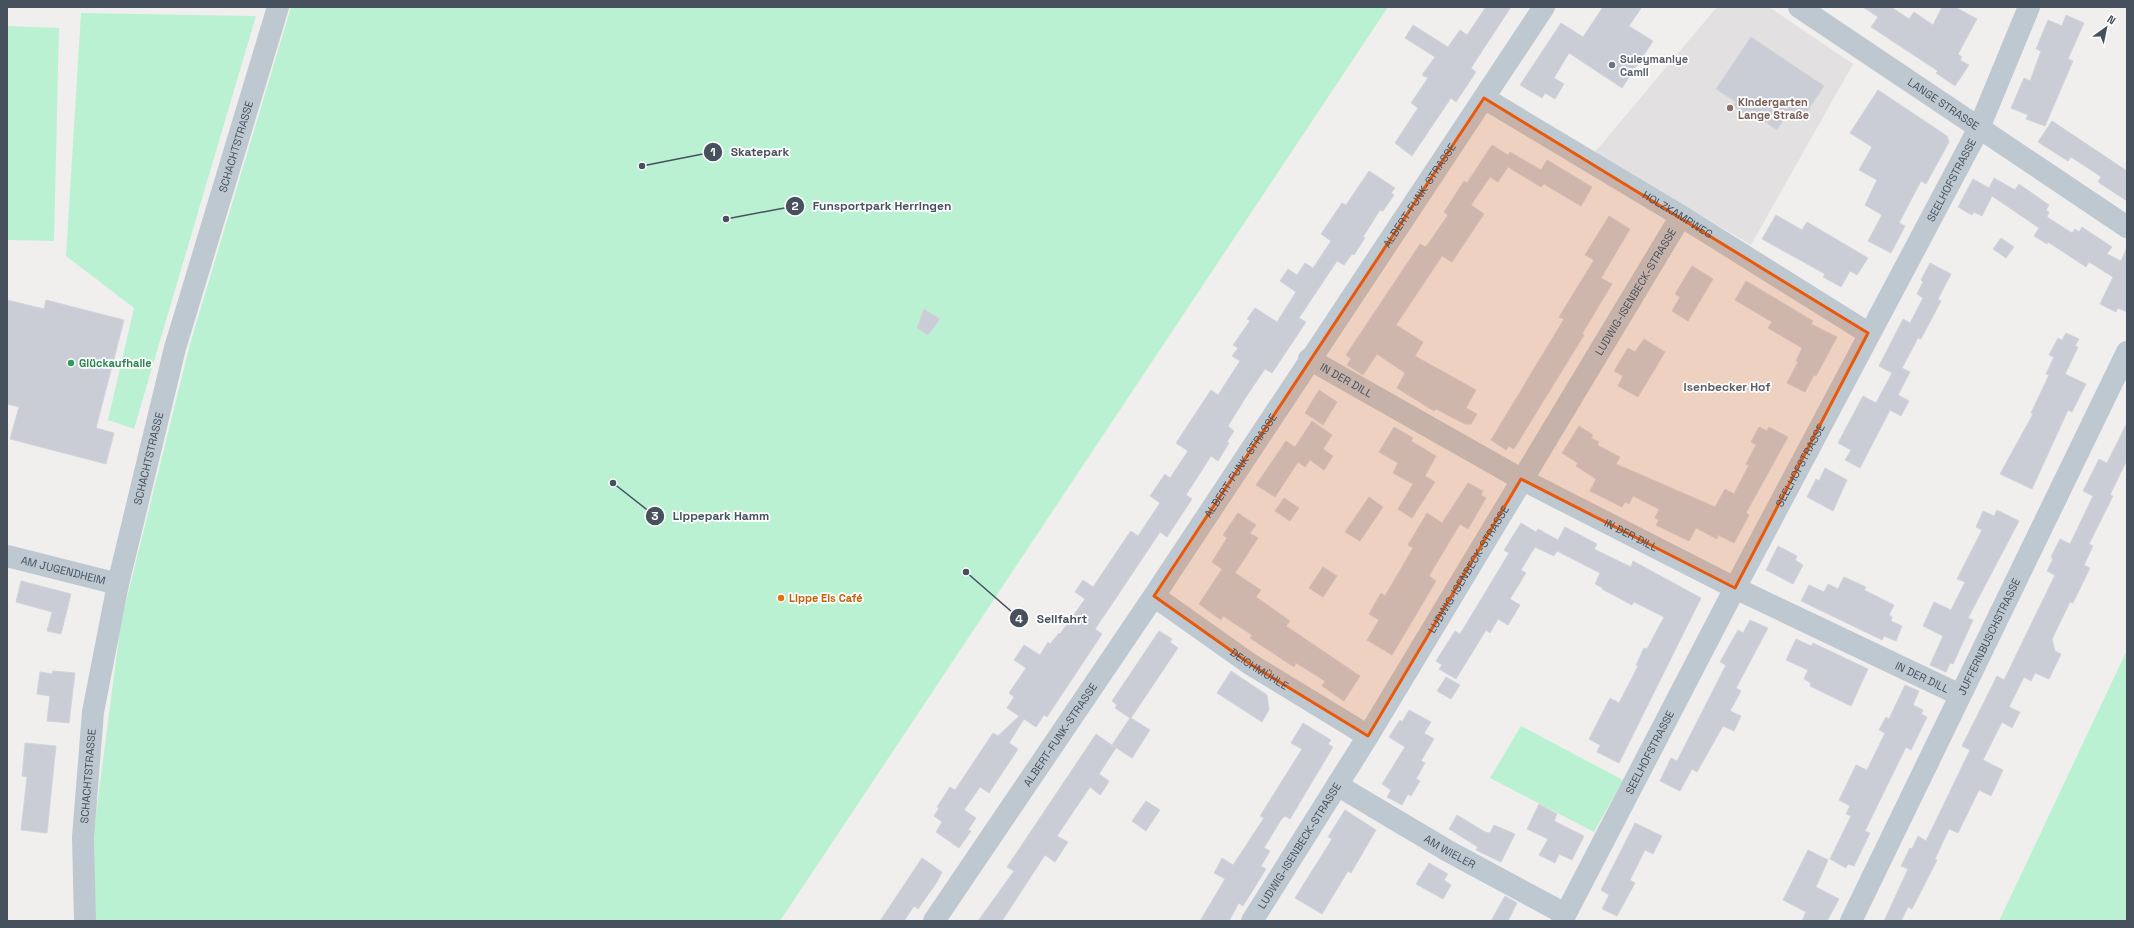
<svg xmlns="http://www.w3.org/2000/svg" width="2134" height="928" font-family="'Space Grotesk',sans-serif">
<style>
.education{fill:#e2e0e0}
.green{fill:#bbf1d3}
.building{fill:#cacdd5;stroke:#d2d4db}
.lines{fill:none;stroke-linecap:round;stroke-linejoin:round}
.minor{stroke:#bec8d1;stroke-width:22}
.marked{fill:#e8590c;fill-opacity:0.2;stroke:#e8590c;stroke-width:3;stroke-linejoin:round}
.worship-dot{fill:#6b7280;stroke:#fff;stroke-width:1.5}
.education-dot{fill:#8d6e63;stroke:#fff;stroke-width:1.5}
.leisure-dot{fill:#2e9e5b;stroke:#fff;stroke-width:1.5}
.food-dot{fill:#e8710a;stroke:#fff;stroke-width:1.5}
.labels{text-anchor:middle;stroke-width:3.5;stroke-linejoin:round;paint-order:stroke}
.worship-label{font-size:11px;font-weight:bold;fill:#5b616d;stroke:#fff;text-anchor:start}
.education-label{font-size:11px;font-weight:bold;fill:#785e54;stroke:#fff;text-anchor:start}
.street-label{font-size:11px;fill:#46515d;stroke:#fff}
.leisure-label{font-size:11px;font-weight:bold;fill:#27864d;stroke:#fff;text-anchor:start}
.food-label{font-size:11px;font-weight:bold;fill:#c56008;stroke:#fff;text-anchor:start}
.neighbourhood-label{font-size:12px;font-weight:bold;fill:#5b5e64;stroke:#fff}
.leader{fill:none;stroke:#46515d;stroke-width:1.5}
.callout-dot{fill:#46515d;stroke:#fff;stroke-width:1.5}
.mark-label{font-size:12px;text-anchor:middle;font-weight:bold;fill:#fff}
.callout-label{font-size:12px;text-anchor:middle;font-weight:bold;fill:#46515d;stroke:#fff;stroke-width:3.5;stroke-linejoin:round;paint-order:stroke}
</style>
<rect width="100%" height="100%" fill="#f1efee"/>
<path class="education" d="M 1717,7 L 1769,7 L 1853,64 L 1751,245 L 1595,152 Z"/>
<path class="green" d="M 291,7 L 1388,7 L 780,921 L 95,921 L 94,829 L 121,622 L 190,344 Z
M 81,13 L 256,16 L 134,429 L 108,420 L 134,308 L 66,256 Z
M 7,26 L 59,28 L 54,241 L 7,240 Z
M 2127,650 L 2127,921 L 1999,921 Z
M 1521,726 L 1623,780 L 1594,832 L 1490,778 Z"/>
<path class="building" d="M 1486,7 L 1511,7 L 1471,68 L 1476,72 L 1456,102 L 1451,98 L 1412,156 L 1395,143 L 1418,108 L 1411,103 L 1428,78 L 1422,75 L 1435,57 L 1405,38 L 1413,25 L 1448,47 L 1460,30 L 1467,35 Z
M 1603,7 L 1642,7 L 1629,26 L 1653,41 L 1622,88 L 1569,53 L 1554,78 L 1564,84 L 1555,99 L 1545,93 L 1542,98 L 1520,85 L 1561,23 L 1583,37 Z
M 1863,7 L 1891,7 L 1909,19 L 1914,12 L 1933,25 L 1942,7 L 1955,7 L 1977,19 L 1958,54 L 1962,57 L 1960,60 L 1969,65 L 1955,86 L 1936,73 L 1938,71 L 1871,27 L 1878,17 Z
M 2066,15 L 2084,23 L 2068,59 L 2073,61 L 2045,126 L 2026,119 L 2028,115 L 2011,108 L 2024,78 L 2030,81 L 2041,51 L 2036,49 L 2048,20 L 2062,26 Z
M 1751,37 L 1824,86 L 1803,118 L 1790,110 L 1777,130 L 1757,116 L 1755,121 L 1733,106 L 1736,102 L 1716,89 Z
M 1878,90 L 1947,136 L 1949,142 L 1926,184 L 1921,181 L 1899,223 L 1905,226 L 1891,253 L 1868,241 L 1882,215 L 1865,205 L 1877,180 L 1859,170 L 1872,147 L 1850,133 Z
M 2052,121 L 2127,171 L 2127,201 L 2098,182 L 2101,177 L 2097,174 L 2071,157 L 2068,161 L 2038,142 Z
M 1492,145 L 1508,155 L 1510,152 L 1541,170 L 1547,160 L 1592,187 L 1581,206 L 1544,184 L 1541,187 L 1508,167 L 1498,182 L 1490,177 L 1471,205 L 1484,214 L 1452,262 L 1442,256 L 1396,325 L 1423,342 L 1415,356 L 1476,390 L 1466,408 L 1477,414 L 1471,424 L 1465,424 L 1436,409 L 1434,411 L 1397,388 L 1405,373 L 1377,354 L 1363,375 L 1347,365 L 1351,359 L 1346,355 L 1420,244 L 1425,247 L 1428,244 L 1448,215 L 1444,212 L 1464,181 L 1467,183 Z
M 1369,171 L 1395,188 L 1391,193 L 1394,195 L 1383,211 L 1380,210 L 1363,237 L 1365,238 L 1354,255 L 1352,254 L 1344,265 L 1337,261 L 1299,318 L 1306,322 L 1272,373 L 1265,369 L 1246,397 L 1228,426 L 1234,431 L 1227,442 L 1229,443 L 1218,461 L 1211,456 L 1186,495 L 1192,499 L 1167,537 L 1160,532 L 1114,601 L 1095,629 L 1102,634 L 1047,717 L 1044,715 L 1036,727 L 1024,719 L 1009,743 L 1018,749 L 989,793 L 980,787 L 964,810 L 976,818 L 968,830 L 971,831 L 959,848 L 936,832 L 942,822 L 934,816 L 939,808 L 937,807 L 950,787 L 955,790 L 993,733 L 998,736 L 1019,716 L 1007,708 L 1014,697 L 1009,693 L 1026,668 L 1014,660 L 1024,645 L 1040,655 L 1048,642 L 1050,644 L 1059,633 L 1060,634 L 1085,599 L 1075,592 L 1083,580 L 1093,587 L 1128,535 L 1131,531 L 1138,536 L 1160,503 L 1150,496 L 1165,474 L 1170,478 L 1188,451 L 1176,443 L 1211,390 L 1218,395 L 1240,361 L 1232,356 L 1238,348 L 1233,345 L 1250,321 L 1247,319 L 1255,308 L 1277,322 L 1296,292 L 1280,281 L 1288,269 L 1297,275 L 1305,263 L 1313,268 L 1331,241 L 1321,234 L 1342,203 L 1346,205 Z
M 1994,178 L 2015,190 L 2019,184 L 2049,205 L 2046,210 L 2049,212 L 2047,217 L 2072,233 L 2075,229 L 2079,232 L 2082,227 L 2112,247 L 2107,254 L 2121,261 L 2127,247 L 2127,312 L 2118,308 L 2116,312 L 2100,304 L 2113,277 L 2089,262 L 2086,267 L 2048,242 L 2047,244 L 2034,236 L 2039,228 L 1992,196 L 1982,216 L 1974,212 L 1972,215 L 1958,207 L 1973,179 L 1989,188 Z
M 1776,215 L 1802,230 L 1807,222 L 1868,258 L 1857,275 L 1850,271 L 1841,287 L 1823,277 L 1825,274 L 1762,239 Z
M 1609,216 L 1630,229 L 1601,278 L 1612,284 L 1582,334 L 1584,335 L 1514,449 L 1509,446 L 1506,450 L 1491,440 L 1564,319 L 1559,317 L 1594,260 L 1585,255 Z
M 2001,238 L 2014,247 L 2006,258 L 1993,249 Z
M 1930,263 L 1951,274 L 1938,299 L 1941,301 L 1921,339 L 1918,338 L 1902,368 L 1910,372 L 1898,395 L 1909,401 L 1901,416 L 1890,410 L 1860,468 L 1845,460 L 1851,450 L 1838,443 L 1863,396 L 1876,403 L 1892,373 L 1879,366 L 1903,319 L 1910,323 L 1923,298 L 1917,294 L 1923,282 L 1921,280 Z
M 1692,266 L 1713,279 L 1688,321 L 1672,311 L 1680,297 L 1675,294 Z
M 1746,281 L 1813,321 L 1811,324 L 1837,337 L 1816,376 L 1814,375 L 1805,392 L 1787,383 L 1798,362 L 1796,361 L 1802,348 L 1768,328 L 1772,322 L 1735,300 Z
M 7,300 L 44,309 L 46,300 L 124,320 L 96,428 L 114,433 L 106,464 L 10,439 L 19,407 L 7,404 Z
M 924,309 L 940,319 L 928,335 L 917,328 Z
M 2066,333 L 2079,339 L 2075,346 L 2078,347 L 2065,374 L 2086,384 L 2072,412 L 2068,410 L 2032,489 L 2000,474 L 2033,414 L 2031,413 L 2049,375 L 2046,374 L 2054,357 L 2049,355 L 2058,338 L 2062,340 Z
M 1644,339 L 1665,352 L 1638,397 L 1618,386 L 1623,376 L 1614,371 L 1628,348 L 1635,352 Z
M 1319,390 L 1337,402 L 1323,425 L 1305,413 Z
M 1312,421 L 1332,435 L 1323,449 L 1333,456 L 1324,470 L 1310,460 L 1305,467 L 1298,462 L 1275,497 L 1256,485 L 1286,441 L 1295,447 Z
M 2127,423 L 2127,460 L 2110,495 L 2113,496 L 2089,544 L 2093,546 L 2084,565 L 2090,568 L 2073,603 L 2070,602 L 2052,639 L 2055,651 L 2061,654 L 2049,679 L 2035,673 L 2031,681 L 2024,677 L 2009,707 L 2020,712 L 2012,728 L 2002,722 L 1983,760 L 2003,770 L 1991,796 L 1979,790 L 1958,833 L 1949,829 L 1935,859 L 1937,860 L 1912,909 L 1908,907 L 1901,921 L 1884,921 L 1908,869 L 1901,866 L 1910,848 L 1912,849 L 1918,836 L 1926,841 L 1970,750 L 1962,746 L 1997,676 L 2004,680 L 2055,575 L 2047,571 L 2053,559 L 2051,557 L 2060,539 L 2070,544 L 2093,496 L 2083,491 L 2099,459 L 2107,463 Z
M 1579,426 L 1593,435 L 1591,438 L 1599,442 L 1597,445 L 1620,457 L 1616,464 L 1715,507 L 1725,489 L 1734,494 L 1749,465 L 1746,464 L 1756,445 L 1751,442 L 1759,427 L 1767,431 L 1769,427 L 1788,437 L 1746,513 L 1749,515 L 1734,543 L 1718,535 L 1717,539 L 1696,528 L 1689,541 L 1656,525 L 1659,520 L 1655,518 L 1659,509 L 1633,496 L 1629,504 L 1625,502 L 1622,507 L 1590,491 L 1596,479 L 1576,466 L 1578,463 L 1562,453 Z
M 1394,427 L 1413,438 L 1411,441 L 1436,456 L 1425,476 L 1435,482 L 1412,518 L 1398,509 L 1413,484 L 1393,473 L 1398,463 L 1379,452 Z
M 1825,468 L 1847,480 L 1833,511 L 1807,497 L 1816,479 L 1819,481 Z
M 1468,483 L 1483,491 L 1481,495 L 1486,498 L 1468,529 L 1460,524 L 1429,576 L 1436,581 L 1392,655 L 1367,640 L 1379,620 L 1369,614 L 1381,593 L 1385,596 L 1413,548 L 1408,545 L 1427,513 L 1442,523 Z
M 1369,497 L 1383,507 L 1360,541 L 1345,532 Z
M 1284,498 L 1299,508 L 1290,521 L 1275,511 Z
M 1997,510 L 2019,521 L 1968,618 L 1973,620 L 1953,664 L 1950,663 L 1946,672 L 1930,665 L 1943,636 L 1923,626 L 1934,602 L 1951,610 L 1965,582 L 1957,579 L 1982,530 L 1976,527 L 1983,511 L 1994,516 Z
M 1238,513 L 1256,525 L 1250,533 L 1258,538 L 1235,573 L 1261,590 L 1256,597 L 1290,621 L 1286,626 L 1360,676 L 1344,701 L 1322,686 L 1325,681 L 1296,663 L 1294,667 L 1250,638 L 1252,635 L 1223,616 L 1221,620 L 1199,604 L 1222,569 L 1212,562 L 1227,538 L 1223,535 Z
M 1521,523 L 1536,532 L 1538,529 L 1558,540 L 1565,527 L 1597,544 L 1594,549 L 1631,567 L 1633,561 L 1701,598 L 1619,763 L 1597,752 L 1600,745 L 1589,739 L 1610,698 L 1619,703 L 1638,666 L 1636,665 L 1644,648 L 1647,649 L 1664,617 L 1634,602 L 1632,605 L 1602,589 L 1603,588 L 1595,584 L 1600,573 L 1557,551 L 1554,556 L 1535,547 L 1521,570 L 1526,573 L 1510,599 L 1520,605 L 1508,625 L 1498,619 L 1490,633 L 1486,630 L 1456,679 L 1439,669 L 1442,665 L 1436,661 L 1455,631 L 1460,634 L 1477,606 L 1509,553 L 1504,550 Z
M 1778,546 L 1797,556 L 1795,560 L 1803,565 L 1793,584 L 1766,570 Z
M 1323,567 L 1337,576 L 1323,597 L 1309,588 Z
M 1844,577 L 1866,587 L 1864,590 L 1894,605 L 1889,615 L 1892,617 L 1891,621 L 1902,626 L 1896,641 L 1884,636 L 1882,640 L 1801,601 L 1809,585 L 1824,592 L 1828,584 L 1838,589 Z
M 21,581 L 71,594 L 61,634 L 47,631 L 52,612 L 16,602 Z
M 1750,620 L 1768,628 L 1736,688 L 1741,691 L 1730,711 L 1741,716 L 1734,731 L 1723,726 L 1697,772 L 1692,769 L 1680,791 L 1660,781 L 1671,758 L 1677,761 L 1726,665 L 1720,662 L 1738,630 L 1743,633 Z
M 1159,631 L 1172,639 L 1170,642 L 1178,648 L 1131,718 L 1150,730 L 1132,758 L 1112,745 L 1130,718 L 1115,708 L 1117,705 L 1112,701 Z
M 1796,639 L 1811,646 L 1813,643 L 1868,669 L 1851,706 L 1810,686 L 1811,683 L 1804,679 L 1808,670 L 1786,660 Z
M 53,671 L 75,673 L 69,723 L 47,721 L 50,696 L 37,694 L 40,672 L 52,674 Z
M 1231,671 L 1267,695 L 1269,710 L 1262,722 L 1217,693 Z
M 1446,677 L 1460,685 L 1451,699 L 1437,691 Z
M 1905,685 L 1919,691 L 1913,705 L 1923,710 L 1921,714 L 1927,717 L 1911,750 L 1906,747 L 1865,831 L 1870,833 L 1854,866 L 1848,864 L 1846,868 L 1830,859 L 1851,816 L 1846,814 L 1850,806 L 1839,800 L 1856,765 L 1867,770 L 1885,733 L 1879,730 L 1886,717 L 1889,719 Z
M 1409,710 L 1431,722 L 1424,733 L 1434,739 L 1421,761 L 1425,763 L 1416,779 L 1420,781 L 1411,796 L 1408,794 L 1402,805 L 1387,797 L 1391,790 L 1382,784 L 1405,747 L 1389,737 L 1400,720 L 1402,722 Z
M 1303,723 L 1331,740 L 1328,744 L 1333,747 L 1290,819 L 1285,816 L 1281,820 L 1264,848 L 1270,851 L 1261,866 L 1266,869 L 1243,906 L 1239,903 L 1229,921 L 1200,921 L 1225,879 L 1214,873 L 1218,866 L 1222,858 L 1233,865 L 1264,818 L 1260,816 L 1302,749 L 1291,743 Z
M 1096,734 L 1116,748 L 1099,774 L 1109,781 L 1105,788 L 1100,795 L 1090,787 L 1057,836 L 1068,842 L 1055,862 L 1045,855 L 1002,921 L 978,921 L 1014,871 L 1007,867 Z
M 25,743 L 56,746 L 47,833 L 21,830 L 27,777 L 22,776 Z
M 1146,801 L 1160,810 L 1146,831 L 1132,821 Z
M 1539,804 L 1557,814 L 1554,821 L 1584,836 L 1572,860 L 1559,854 L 1555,863 L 1539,855 L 1548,839 L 1527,829 Z
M 1345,810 L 1376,830 L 1351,873 L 1348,871 L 1322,914 L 1295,898 L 1332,839 L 1328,837 Z
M 1457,815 L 1485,832 L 1490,833 L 1494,825 L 1515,834 L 1501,862 L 1476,850 L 1478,847 L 1449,829 Z
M 1635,823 L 1662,836 L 1653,854 L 1645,850 L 1630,880 L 1635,883 L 1617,916 L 1602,909 L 1609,895 L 1601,890 Z
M 1808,850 L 1828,860 L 1816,887 L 1839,899 L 1827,921 L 1802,921 L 1806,912 L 1783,900 Z
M 922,858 L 942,872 L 937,882 L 918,909 L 914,906 L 904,921 L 880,921 Z
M 1429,863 L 1448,874 L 1444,880 L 1451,885 L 1443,899 L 1416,884 Z
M 1505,896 L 1517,903 L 1508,921 L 1491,921 Z"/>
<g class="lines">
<g class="minor">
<path id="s1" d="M 1799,7 L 2127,227"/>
<path id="s2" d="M 1484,98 L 1681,216 L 1868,333"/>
<path id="s3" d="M 1309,359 L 1521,479 L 1735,588 L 1960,695"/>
<path id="s4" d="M 7,556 L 118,584"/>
<path id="s5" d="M 1154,596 L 1250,664 L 1368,736"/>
<path id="s6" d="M 1337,785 L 1448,851 L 1565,914"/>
<path id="s7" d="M 85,921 L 83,837 L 93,712 L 118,584 L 175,348 L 278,7"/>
<path id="s8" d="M 934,921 L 1154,596 L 1544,7"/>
<path id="s9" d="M 1252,921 L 1368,736 L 1681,216"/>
<path id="s10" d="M 1562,921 L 1735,588 L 1979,128 L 2029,7"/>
<path id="s11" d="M 1851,921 L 2127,352"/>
</g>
</g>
<path class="marked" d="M 1484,98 L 1868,333 L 1735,588 L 1521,479 L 1368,736 L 1250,664 L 1154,596 Z"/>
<circle class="worship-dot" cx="1612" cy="65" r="4"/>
<circle class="education-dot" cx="1730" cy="108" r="4"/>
<circle class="leisure-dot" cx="71" cy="363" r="4"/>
<circle class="food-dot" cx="781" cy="598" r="4"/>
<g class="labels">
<g class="worship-label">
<text x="1620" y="63">Suleymaniye<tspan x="1620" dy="13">Camii</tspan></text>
</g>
<g class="education-label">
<text x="1738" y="106">Kindergarten<tspan x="1738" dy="13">Lange Straße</tspan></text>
</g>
<g class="street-label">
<text dy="4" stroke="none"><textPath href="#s1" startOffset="174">LANGE STRASSE</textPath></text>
<text dy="4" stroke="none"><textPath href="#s7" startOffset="793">SCHACHTSTRASSE</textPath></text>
<text dy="4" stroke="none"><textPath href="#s10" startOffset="837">SEELHOFSTRASSE</textPath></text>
<text dy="4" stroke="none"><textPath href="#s8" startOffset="873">ALBERT-FUNK-STRASSE</textPath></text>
<text dy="4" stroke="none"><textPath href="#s2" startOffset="226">HOLZKAMPWEG</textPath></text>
<text dy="4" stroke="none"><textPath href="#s9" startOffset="737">LUDWIG-ISENBECK-STRASSE</textPath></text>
<text dy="4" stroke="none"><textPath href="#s3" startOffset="43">IN DER DILL</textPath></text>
<text dy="4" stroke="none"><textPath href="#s7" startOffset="469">SCHACHTSTRASSE</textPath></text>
<text dy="4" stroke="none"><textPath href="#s8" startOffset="549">ALBERT-FUNK-STRASSE</textPath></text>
<text dy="4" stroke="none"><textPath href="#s10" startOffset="514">SEELHOFSTRASSE</textPath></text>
<text dy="4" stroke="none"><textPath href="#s3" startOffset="367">IN DER DILL</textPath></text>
<text dy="4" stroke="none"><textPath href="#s9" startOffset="413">LUDWIG-ISENBECK-STRASSE</textPath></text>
<text dy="4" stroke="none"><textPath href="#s4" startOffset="58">AM JUGENDHEIM</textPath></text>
<text dy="4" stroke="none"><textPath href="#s11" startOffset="316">JUFFERNBUSCHSTRASSE</textPath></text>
<text dy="4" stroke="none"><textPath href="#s5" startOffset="128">DEICHMÜHLE</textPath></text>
<text dy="4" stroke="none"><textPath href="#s3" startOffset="691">IN DER DILL</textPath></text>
<text dy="4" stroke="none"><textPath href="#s8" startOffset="225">ALBERT-FUNK-STRASSE</textPath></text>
<text dy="4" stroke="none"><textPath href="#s10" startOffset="190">SEELHOFSTRASSE</textPath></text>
<text dy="4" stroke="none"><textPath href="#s7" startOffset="145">SCHACHTSTRASSE</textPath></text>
<text dy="4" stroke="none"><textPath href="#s9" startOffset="89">LUDWIG-ISENBECK-STRASSE</textPath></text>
<text dy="4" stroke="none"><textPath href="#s6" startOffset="131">AM WIELER</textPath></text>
</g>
<g class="leisure-label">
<text x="79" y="367">Glückaufhalle</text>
</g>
<g class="food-label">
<text x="789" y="602">Lippe Eis Café</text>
</g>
<g class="neighbourhood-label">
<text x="1727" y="391">Isenbecker Hof</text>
</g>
</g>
<path class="leader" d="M642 166L713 152M726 219L795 206M613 483L655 516M966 572L1019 618"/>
<g class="callout-dot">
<circle cx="642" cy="166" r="4"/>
<circle cx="726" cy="219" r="4"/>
<circle cx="613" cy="483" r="4"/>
<circle cx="966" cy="572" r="4"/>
<circle cx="713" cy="152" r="10"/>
<circle cx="795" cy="206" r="10"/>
<circle cx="655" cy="516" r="10"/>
<circle cx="1019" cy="618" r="10"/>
</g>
<g class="mark-label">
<text x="713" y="156">1</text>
<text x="795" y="210">2</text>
<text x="655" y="520">3</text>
<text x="1019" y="623">4</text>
</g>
<g class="callout-label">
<text x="760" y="156">Skatepark</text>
<text x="882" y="210">Funsportpark Herringen</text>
<text x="721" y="520">Lippepark Hamm</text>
<text x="1062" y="623">Seilfahrt</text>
</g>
<rect width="2134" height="928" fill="none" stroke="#46515d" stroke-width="16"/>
<g transform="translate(2106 28) rotate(33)" stroke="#ffffff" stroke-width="3" paint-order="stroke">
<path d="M0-3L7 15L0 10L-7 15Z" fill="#46515d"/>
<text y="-6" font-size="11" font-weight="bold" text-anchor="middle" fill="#46515d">N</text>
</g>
</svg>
